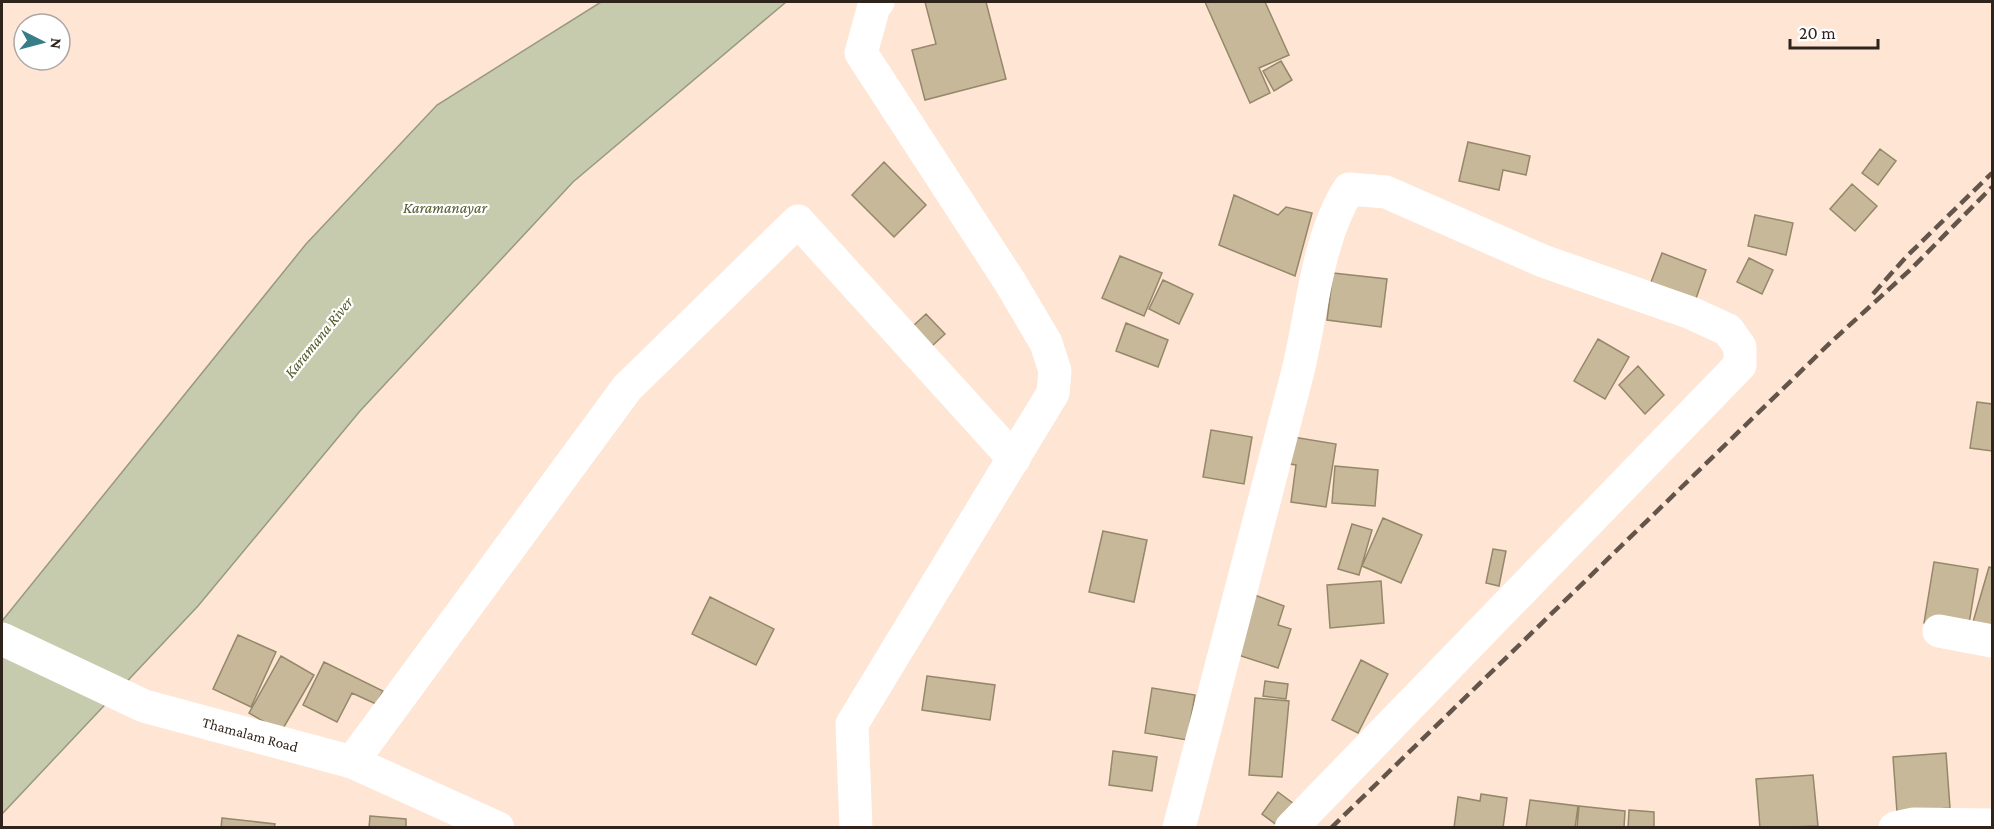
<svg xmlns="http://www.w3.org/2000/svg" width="1994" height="829" font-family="'Crimson Pro',serif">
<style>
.water{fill:#c5cbac;stroke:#989981;stroke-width:1.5}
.building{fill:#c6b898;stroke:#95876a;stroke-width:1.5}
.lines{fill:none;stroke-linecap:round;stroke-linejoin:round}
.minor{stroke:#fff;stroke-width:33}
.rail{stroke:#64554b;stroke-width:4.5;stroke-dasharray:12 6;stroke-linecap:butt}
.labels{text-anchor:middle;stroke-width:4.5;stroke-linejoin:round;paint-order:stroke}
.street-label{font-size:15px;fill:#2f241c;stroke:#fff}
.water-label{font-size:16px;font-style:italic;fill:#535a28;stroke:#fff}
</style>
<rect width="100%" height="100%" fill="#fee5d4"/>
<path class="water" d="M 601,2 L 786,2 L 573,182 L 360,411 L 198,606 L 2,814 L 2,621 L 306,244 L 437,105 Z"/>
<path class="building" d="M 925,2 L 986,2 L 1006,79 L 925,100 L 912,50 L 936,44 Z
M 1205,2 L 1265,2 L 1289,55 L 1259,68 L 1270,93 L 1250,103 Z
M 1281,61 L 1292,80 L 1274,91 L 1263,71 Z
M 1468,142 L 1530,156 L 1526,175 L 1503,170 L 1499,190 L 1459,181 Z
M 1880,149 L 1896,161 L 1878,185 L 1862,173 Z
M 884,162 L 926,205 L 894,237 L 852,195 Z
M 1852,184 L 1877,206 L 1855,231 L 1830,209 Z
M 1234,195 L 1278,215 L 1286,207 L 1312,213 L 1295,276 L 1219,245 Z
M 1755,215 L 1793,223 L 1786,255 L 1748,246 Z
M 1662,253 L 1706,270 L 1693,307 L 1648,290 Z
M 1120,256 L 1162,273 L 1144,316 L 1102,298 Z
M 1749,258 L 1773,270 L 1762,294 L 1737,282 Z
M 1333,273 L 1387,279 L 1381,327 L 1327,320 Z
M 1163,280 L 1193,294 L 1179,324 L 1149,309 Z
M 926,314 L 945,334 L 932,346 L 913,326 Z
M 1126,323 L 1168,340 L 1158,367 L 1116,351 Z
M 1598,339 L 1629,357 L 1605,399 L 1574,381 Z
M 1638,366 L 1664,395 L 1645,414 L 1619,385 Z
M 1977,402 L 1992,404 L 1992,451 L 1970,448 Z
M 1211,430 L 1252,437 L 1244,484 L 1203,477 Z
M 1287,436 L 1336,444 L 1326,507 L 1291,502 L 1296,465 L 1283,463 Z
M 1335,466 L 1378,470 L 1375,506 L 1332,503 Z
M 1383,518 L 1422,535 L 1401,583 L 1362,566 Z
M 1352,524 L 1372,530 L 1359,575 L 1338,569 Z
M 1103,531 L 1147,540 L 1134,602 L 1089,592 Z
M 1493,549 L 1506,551 L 1499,586 L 1486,583 Z
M 1934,562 L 1978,569 L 1968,630 L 1924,623 Z
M 1989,567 L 1992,568 L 1992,628 L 1973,622 Z
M 1381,581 L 1384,623 L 1330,628 L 1327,585 Z
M 1252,594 L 1284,606 L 1278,625 L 1291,629 L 1278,668 L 1232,653 Z
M 710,597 L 774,629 L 756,665 L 692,634 Z
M 238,635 L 276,652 L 251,707 L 213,689 Z
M 281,656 L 314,675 L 281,732 L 249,713 Z
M 1361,660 L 1388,674 L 1358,733 L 1332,720 Z
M 324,662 L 383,691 L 376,704 L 352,693 L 337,722 L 303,705 Z
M 927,676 L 995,685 L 990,720 L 922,710 Z
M 1265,681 L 1288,684 L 1286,699 L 1263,696 Z
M 1152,688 L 1195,695 L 1187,740 L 1145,733 Z
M 1255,698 L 1289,701 L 1282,777 L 1249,775 Z
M 1113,751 L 1157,757 L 1152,791 L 1109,785 Z
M 1946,753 L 1950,808 L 1897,812 L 1893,757 Z
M 1813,775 L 1818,826 L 1760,828 L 1756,779 Z
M 1278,792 L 1294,804 L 1278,826 L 1262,814 Z
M 1481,794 L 1507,798 L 1503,828 L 1454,828 L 1458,797 L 1480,801 Z
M 1530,800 L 1578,806 L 1575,828 L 1526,828 Z
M 1579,806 L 1625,811 L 1624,828 L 1577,828 Z
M 1629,810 L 1654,812 L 1654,828 L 1628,828 Z
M 370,816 L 406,819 L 406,828 L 369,828 Z
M 222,818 L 275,824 L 274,828 L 221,828 Z"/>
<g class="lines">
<g class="minor">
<path d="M 1939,631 L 1992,641"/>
<path id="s1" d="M 2,639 L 144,706 L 352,762 L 498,828"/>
<path d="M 352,762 L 627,388 L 798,221 L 1014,459"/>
<path d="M 856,828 L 852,724 L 1053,393 L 1055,371 L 1046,343 L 1010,282 L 861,53 L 874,6 L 878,2"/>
<path d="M 1179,828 C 1219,677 1259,526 1297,375 C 1312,316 1316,240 1349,189 L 1386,192 L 1543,261 L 1691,313 L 1728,330 L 1740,347 L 1740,365 L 1291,828"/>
<path d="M 1895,828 L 1914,824 L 1992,825"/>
</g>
<path class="rail" d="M 1873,294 L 1906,257 L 1992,173
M 1331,828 L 1831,342 L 1910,270 L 1992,187"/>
</g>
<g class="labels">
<g class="street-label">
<text dy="5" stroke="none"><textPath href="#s1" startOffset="267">Thamalam Road</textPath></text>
</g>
<g class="water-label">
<text x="445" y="213">Karamanayar</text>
<text transform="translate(318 337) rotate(-51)" y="6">Karamana River</text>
</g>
</g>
<rect width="1994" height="829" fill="none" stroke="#2f241c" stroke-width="6"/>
<g transform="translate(42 42) rotate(96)"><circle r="28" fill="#ffffff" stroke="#aca7a4" stroke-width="1.5"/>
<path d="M0-4.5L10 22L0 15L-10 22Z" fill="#377e88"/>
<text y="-9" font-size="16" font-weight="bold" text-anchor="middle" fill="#2f241c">N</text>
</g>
<path d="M1790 39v9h88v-9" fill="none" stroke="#2f241c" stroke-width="3"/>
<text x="1799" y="39" font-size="18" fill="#2f241c" stroke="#ffffff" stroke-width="4.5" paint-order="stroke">20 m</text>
</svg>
